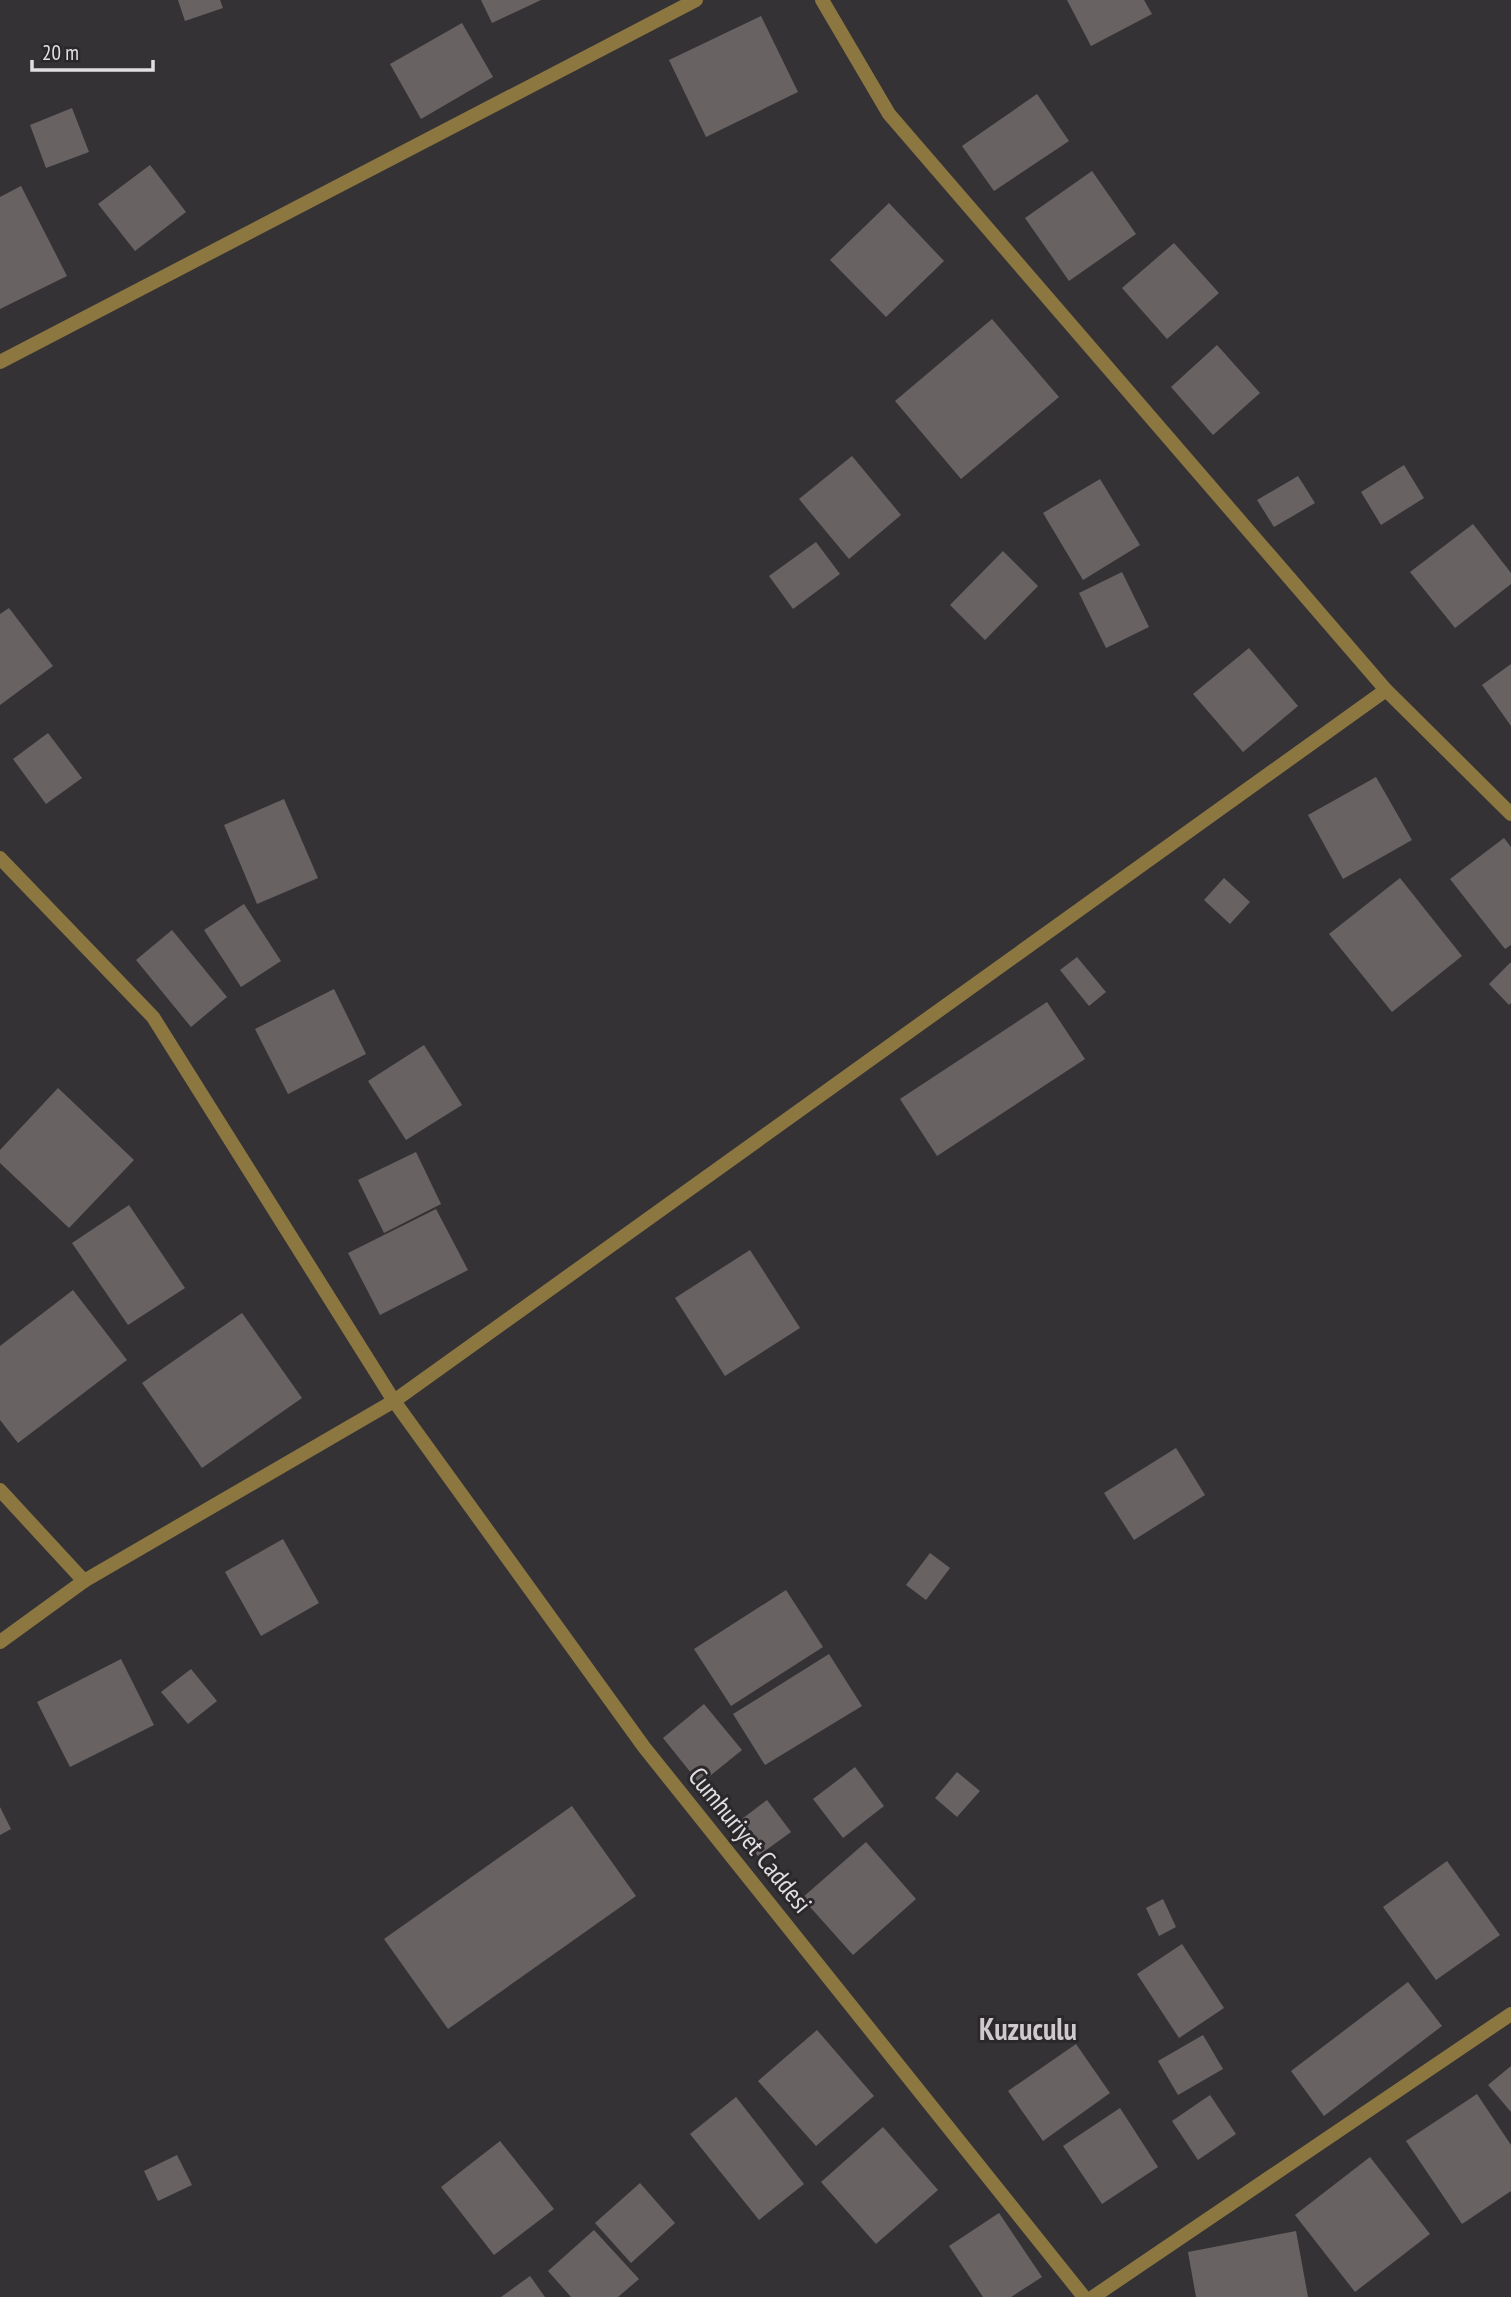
<svg xmlns="http://www.w3.org/2000/svg" width="1511" height="2297" font-family="'PT Sans Narrow',sans-serif">
<style>
.building{fill:#686362}
.lines{fill:none;stroke-linecap:round;stroke-linejoin:round}
.minor{stroke:#8c7741;stroke-width:14}
.tertiary{stroke:#8c7741;stroke-width:14}
.labels{text-anchor:middle;stroke-width:6;stroke-linejoin:round;paint-order:stroke}
.street-label{font-size:26px;fill:#e1dfe1;stroke:#2b282c}
.quarter-label{font-size:30px;font-weight:bold;fill:#cdc9cd;stroke:#2b282c}
</style>
<rect width="100%" height="100%" fill="#353236"/>
<path class="building" d="M 178,0 L 220,0 L 223,8 L 185,21 Z
M 481,0 L 541,0 L 492,23 Z
M 1067,0 L 1144,0 L 1152,14 L 1091,46 Z
M 761,16 L 798,92 L 706,137 L 669,60 Z
M 462,23 L 493,77 L 421,119 L 390,64 Z
M 1037,94 L 1069,141 L 994,191 L 962,146 Z
M 72,108 L 89,152 L 46,168 L 30,125 Z
M 150,165 L 186,212 L 135,251 L 98,204 Z
M 1092,171 L 1136,234 L 1069,281 L 1025,218 Z
M 21,186 L 67,276 L 0,309 L 0,197 Z
M 889,203 L 944,261 L 886,317 L 830,260 Z
M 1174,243 L 1219,293 L 1167,339 L 1122,288 Z
M 992,319 L 1059,397 L 961,479 L 895,401 Z
M 1217,345 L 1260,393 L 1213,435 L 1171,387 Z
M 852,456 L 901,515 L 849,559 L 799,499 Z
M 1404,465 L 1424,498 L 1381,525 L 1361,492 Z
M 1298,476 L 1315,503 L 1274,527 L 1257,500 Z
M 1100,479 L 1140,545 L 1083,580 L 1043,513 Z
M 1473,524 L 1511,573 L 1511,584 L 1455,628 L 1410,572 Z
M 816,542 L 840,574 L 793,609 L 769,576 Z
M 1003,551 L 1038,586 L 985,640 L 950,605 Z
M 1122,572 L 1149,627 L 1106,648 L 1079,593 Z
M 9,608 L 53,666 L 0,705 L 0,614 Z
M 1249,648 L 1298,706 L 1243,752 L 1193,694 Z
M 1511,664 L 1511,726 L 1482,685 Z
M 48,733 L 82,778 L 46,804 L 13,759 Z
M 1376,777 L 1412,840 L 1343,879 L 1308,815 Z
M 284,799 L 318,878 L 257,904 L 224,825 Z
M 1504,838 L 1511,847 L 1511,945 L 1505,949 L 1450,879 Z
M 1224,878 L 1250,902 L 1230,924 L 1204,900 Z
M 1400,878 L 1462,956 L 1392,1012 L 1329,934 Z
M 244,904 L 281,961 L 241,987 L 204,930 Z
M 172,930 L 227,997 L 191,1027 L 136,960 Z
M 1077,957 L 1106,992 L 1089,1006 L 1060,970 Z
M 1511,962 L 1511,1003 L 1509,1005 L 1489,984 Z
M 334,989 L 366,1054 L 288,1094 L 255,1029 Z
M 1047,1002 L 1085,1059 L 937,1156 L 900,1099 Z
M 424,1045 L 462,1105 L 406,1140 L 368,1081 Z
M 58,1088 L 134,1160 L 69,1228 L 0,1163 L 0,1150 Z
M 416,1152 L 441,1204 L 384,1233 L 358,1180 Z
M 129,1205 L 185,1288 L 128,1325 L 72,1243 Z
M 436,1209 L 468,1270 L 380,1315 L 348,1253 Z
M 750,1250 L 800,1328 L 725,1376 L 675,1298 Z
M 73,1290 L 127,1360 L 18,1443 L 0,1420 L 0,1346 Z
M 242,1313 L 302,1398 L 202,1468 L 142,1383 Z
M 1176,1448 L 1205,1495 L 1134,1540 L 1104,1493 Z
M 283,1539 L 319,1603 L 261,1636 L 225,1572 Z
M 930,1553 L 950,1568 L 926,1600 L 906,1585 Z
M 786,1590 L 823,1647 L 731,1706 L 694,1649 Z
M 829,1654 L 862,1706 L 765,1765 L 733,1714 Z
M 121,1659 L 154,1725 L 70,1767 L 37,1702 Z
M 191,1669 L 217,1701 L 188,1724 L 161,1692 Z
M 704,1704 L 742,1750 L 700,1784 L 663,1738 Z
M 855,1767 L 884,1806 L 843,1838 L 813,1799 Z
M 957,1772 L 980,1791 L 957,1817 L 935,1798 Z
M 767,1800 L 791,1832 L 758,1856 L 734,1825 Z
M 572,1806 L 636,1896 L 448,2029 L 384,1939 Z
M 0,1807 L 11,1829 L 0,1835 Z
M 866,1842 L 916,1899 L 853,1955 L 802,1898 Z
M 1447,1861 L 1500,1935 L 1436,1980 L 1383,1907 Z
M 1163,1899 L 1176,1927 L 1159,1936 L 1146,1908 Z
M 1182,1944 L 1224,2008 L 1179,2038 L 1137,1974 Z
M 1408,1982 L 1442,2026 L 1324,2116 L 1291,2071 Z
M 817,2030 L 874,2096 L 816,2146 L 758,2081 Z
M 1203,2035 L 1223,2069 L 1178,2095 L 1158,2061 Z
M 1076,2044 L 1110,2093 L 1043,2141 L 1008,2091 Z
M 1511,2066 L 1511,2112 L 1488,2085 Z
M 1477,2094 L 1511,2145 L 1511,2191 L 1462,2224 L 1406,2141 Z
M 1210,2095 L 1236,2134 L 1198,2160 L 1172,2121 Z
M 736,2097 L 804,2184 L 759,2220 L 690,2134 Z
M 1120,2108 L 1158,2167 L 1102,2204 L 1063,2146 Z
M 883,2127 L 938,2190 L 876,2244 L 821,2182 Z
M 500,2141 L 554,2209 L 494,2255 L 441,2187 Z
M 177,2155 L 192,2185 L 158,2201 L 144,2171 Z
M 1370,2157 L 1430,2234 L 1355,2292 L 1295,2215 Z
M 640,2183 L 675,2223 L 631,2263 L 595,2223 Z
M 999,2213 L 1042,2277 L 1011,2297 L 983,2297 L 949,2246 Z
M 594,2230 L 639,2279 L 618,2297 L 571,2297 L 548,2271 Z
M 1296,2231 L 1308,2297 L 1196,2297 L 1188,2252 Z
M 530,2276 L 545,2297 L 501,2297 Z"/>
<g class="lines">
<path class="minor" d="M 822,0 L 889,114 L 1386,690 L 1511,814
M 0,362 L 696,0
M 394,1401 L 1386,690
M 0,1490 L 84,1581
M 1093,2297 L 1511,2014"/>
<path class="tertiary" d="M 0,858 L 153,1017 L 394,1401 L 644,1747 L 1084,2297
M 0,1642 L 84,1581 L 394,1401"/>
</g>
<g class="labels">
<g class="street-label">
<text transform="translate(750 1840) rotate(51)" y="9">Cumhuriyet Caddesi</text>
</g>
<g class="quarter-label">
<text x="1028" y="2040">Kuzuculu</text>
</g>
</g>
<path d="M32 60v10h121v-10" fill="none" stroke="#e1dfe1" stroke-width="3.5"/>
<text x="42" y="60" font-size="21" fill="#e1dfe1" stroke="#2b282c" stroke-width="5" paint-order="stroke">20 m</text>
</svg>
